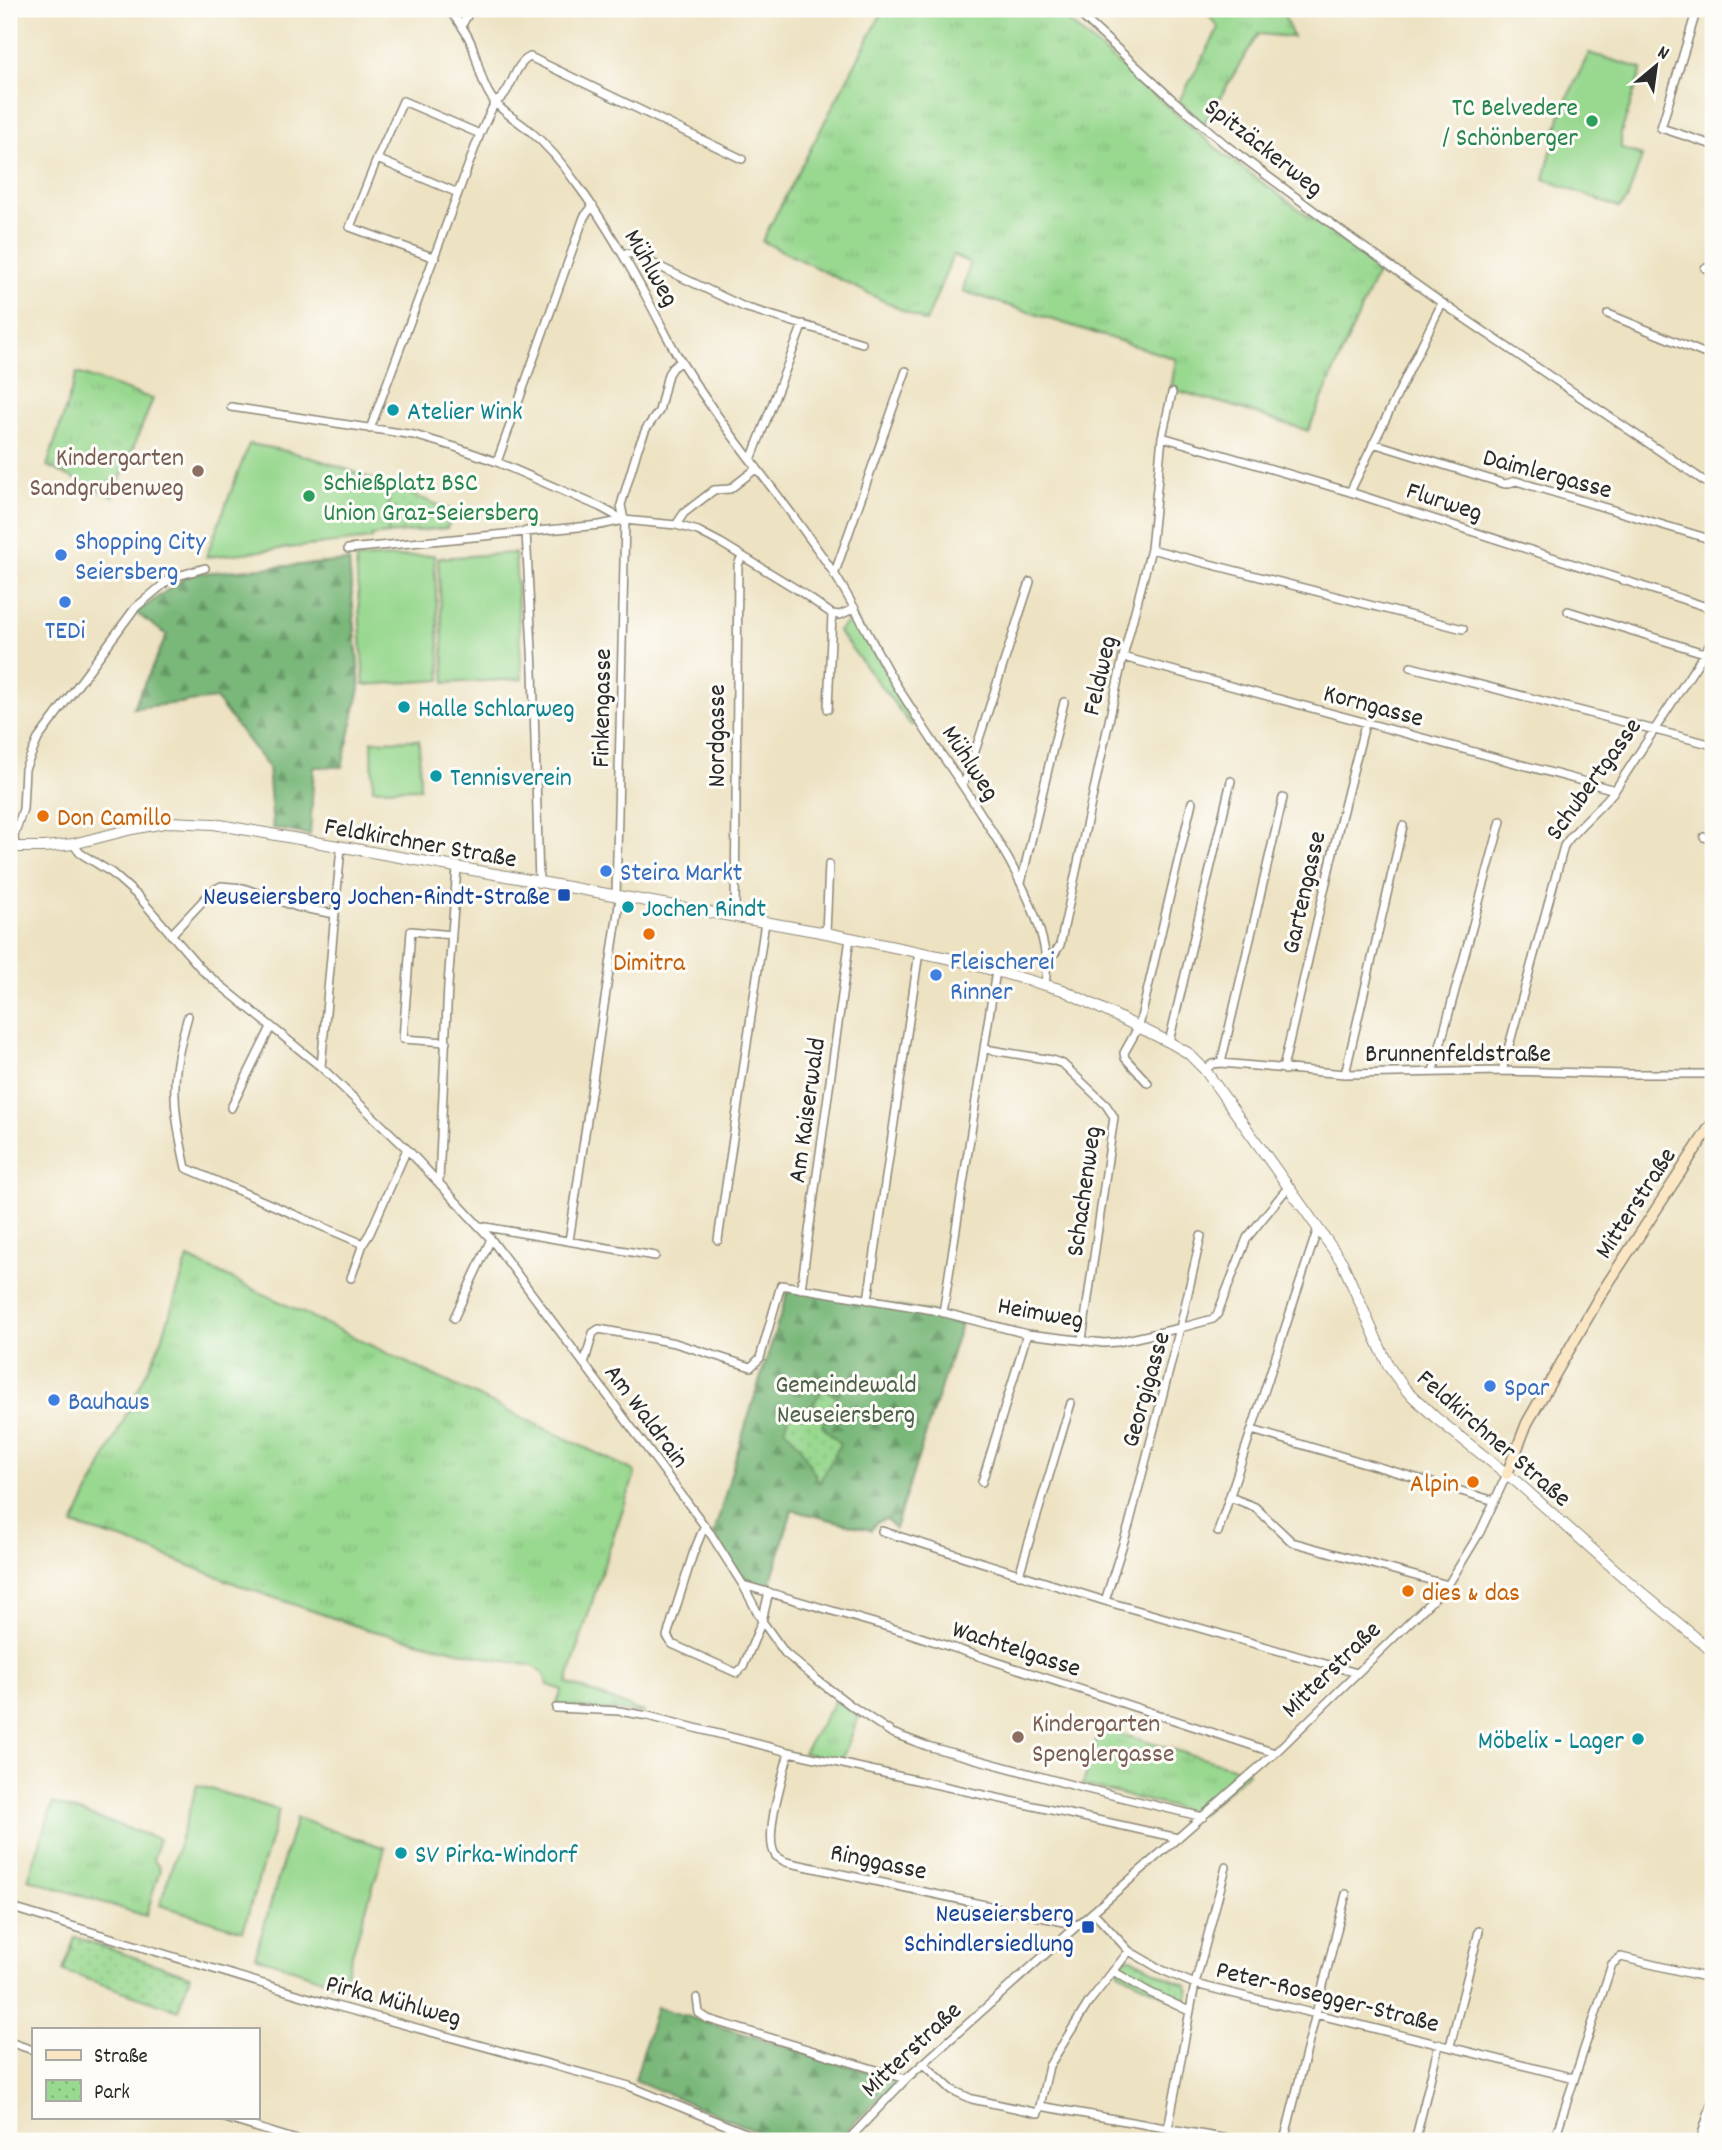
<svg xmlns="http://www.w3.org/2000/svg" width="1722" height="2150" font-family="Dekko,sans-serif">
<style>
.grass{fill:url(#grass-tufts);stroke:#62825d;stroke-width:2}
.forest{fill:url(#forest-firs);stroke:#527252;stroke-width:2}
.park{fill:url(#park-dots);stroke:#62825d;stroke-width:2}
.garden{fill:#98d88f;stroke:#62825d;stroke-width:2}
.lines{fill:none;stroke-linecap:round;stroke-linejoin:round}
.minor-casing{stroke:#8c8676;stroke-width:10}
.tertiary-casing{stroke:#8c8676;stroke-width:12}
.secondary-casing{stroke:#8c8676;stroke-width:13}
.minor{stroke:#fff;stroke-width:7}
.tertiary{stroke:#fff;stroke-width:10}
.secondary{stroke:#fbe6c4;stroke-width:10}
.leisure-dot{fill:#2e9e5b;stroke:#fdfcf7;stroke-width:2.5}
.culture-dot{fill:#0f9aa8;stroke:#fdfcf7;stroke-width:2.5}
.education-dot{fill:#8d6e63;stroke:#fdfcf7;stroke-width:2.5}
.shop-dot{fill:#3f7fe0;stroke:#fdfcf7;stroke-width:2.5}
.food-dot{fill:#e8710a;stroke:#fdfcf7;stroke-width:2.5}
.transit-dot{fill:#1a4fb4;stroke:#fdfcf7;stroke-width:2.5}
.labels{text-anchor:middle;stroke-width:6;stroke-linejoin:round;paint-order:stroke}
.leisure-label{font-size:26px;fill:#27864d;stroke:#fdfcf7;text-anchor:end}
.street-label{font-size:26px;fill:#2b2b2b;stroke:#fdfcf7}
.culture-label{font-size:26px;fill:#0d838f;stroke:#fdfcf7;text-anchor:start}
.education-label{font-size:26px;fill:#785e54;stroke:#fdfcf7;text-anchor:end}
.shop-label{font-size:26px;fill:#366cbe;stroke:#fdfcf7;text-anchor:start}
.food-label{font-size:26px;fill:#c56008;stroke:#fdfcf7;text-anchor:start}
.transit-label{font-size:26px;fill:#164399;stroke:#fdfcf7;text-anchor:end}
.park-label{font-size:26px;fill:#4c5f49;stroke:#fdfcf7}
</style>
<defs>
<pattern id="grass-tufts" width="24" height="20" patternUnits="userSpaceOnUse" patternTransform="scale(1.75)"><rect width="24" height="20" fill="#98d88f"/><path d="M3 7l-1-3M5 7V3M7 7l1-3M15 17l-1-3M17 17v-4M19 17l1-3" fill="none" stroke="#83ba7c"/></pattern>
<pattern id="forest-firs" width="22" height="20" patternUnits="userSpaceOnUse" patternTransform="scale(1.75)"><rect width="22" height="20" fill="#7ab87a"/><path d="M5 1l3.5 6h-7zM16 11l3.5 6h-7z" fill="#649664"/></pattern>
<pattern id="park-dots" width="8" height="8" patternUnits="userSpaceOnUse" patternTransform="scale(1.75)"><rect width="8" height="8" fill="#98d88f"/><path d="M2 2h.1M6 6h.1" fill="none" stroke="#83ba7c" stroke-width="1.8" stroke-linecap="round"/></pattern>
</defs>
<rect width="100%" height="100%" fill="#fdfcf7"/>
<filter id="ink" filterUnits="userSpaceOnUse"><feTurbulence type="fractalNoise" baseFrequency=".0143" numOctaves="2"/><feDisplacementMap in="SourceGraphic" scale="14" xChannelSelector="R" yChannelSelector="G"/><feConvolveMatrix kernelMatrix="1 2 1 2 8 2 1 2 1" color-interpolation-filters="sRGB"/></filter>
<filter id="wash" filterUnits="userSpaceOnUse"><feTurbulence type="fractalNoise" baseFrequency=".00686" numOctaves="4" result="noise"/><feDisplacementMap in="SourceGraphic" scale="28" xChannelSelector="R" yChannelSelector="G"/><feGaussianBlur stdDeviation="1.57" result="paint"/><feColorMatrix in="noise" values="0 0 0 0 0 0 0 0 0 0 0 0 0 0 0 0 0 1.4 0 .05"/><feComposite in="paint" operator="in"/></filter>
<g filter="url(#wash)">
<rect width="100%" height="100%" fill="#ede2c2"/>
<path class="grass" d="M 884,9 L 1054,9 L 1222,153 L 1379,268 L 1308,431 L 1229,405 L 1171,389 L 1176,359 L 963,291 L 970,263 L 953,255 L 926,322 L 762,241 Z
M 1204,9 L 1287,9 L 1285,18 L 1293,37 L 1258,34 L 1204,124 L 1179,101 L 1219,28 Z
M 77,373 L 153,399 L 113,497 L 47,466 Z
M 188,1258 L 634,1471 L 635,1474 L 603,1567 L 567,1683 L 645,1713 L 556,1706 L 562,1690 L 548,1685 L 543,1673 L 533,1666 L 493,1659 L 365,1629 L 249,1589 L 127,1541 L 73,1525 L 161,1342 Z
M 836,1699 L 859,1717 L 841,1761 L 803,1753 Z
M 1100,1728 L 1249,1772 L 1201,1814 L 1083,1785 Z
M 53,1803 L 159,1839 L 153,1859 L 160,1869 L 146,1916 L 28,1879 Z"/>
<path class="forest" d="M 349,561 L 360,688 L 342,767 L 314,767 L 310,835 L 273,828 L 268,767 L 216,699 L 133,708 L 167,635 L 136,613 L 190,574 Z
M 789,1288 L 963,1318 L 895,1529 L 887,1519 L 876,1522 L 871,1530 L 792,1510 L 769,1588 C 736,1581 731,1560 714,1534 L 736,1456 Z
M 656,2007 L 898,2081 L 835,2141 L 779,2141 L 635,2080 Z"/>
<path class="park" d="M 389,486 L 454,511 L 447,528 L 388,534 Z
M 823,1389 L 837,1397 L 822,1425 L 840,1444 L 819,1483 L 800,1446 L 785,1429 L 790,1412 L 809,1410 Z
M 75,1937 L 190,1976 L 178,2010 L 63,1971 Z
M 1125,1958 L 1132,1958 L 1160,1974 L 1186,1985 L 1189,1991 L 1186,2002 L 1179,2003 L 1119,1972 L 1118,1967 Z"/>
<path class="garden" d="M 1589,53 L 1642,69 L 1621,133 L 1621,148 L 1642,156 L 1627,200 L 1619,208 L 1544,179 L 1562,109 Z
M 249,444 C 302,452 340,466 389,486 L 388,534 L 371,536 L 372,539 L 206,557 Z
M 515,553 L 522,679 L 445,683 L 438,558 Z
M 434,555 L 441,680 L 364,685 L 356,559 Z
M 854,616 L 916,724 L 911,725 L 838,631 Z
M 419,740 L 420,788 L 373,789 L 372,741 Z
M 197,1785 L 279,1810 L 243,1931 L 160,1905 Z
M 296,1818 L 385,1848 L 342,1986 L 255,1956 Z"/>
</g>
<g filter="url(#ink)">
<g class="lines">
<g class="minor-casing">
<path id="minor" d="M 448,9 C 458,21 468,33 473,48 C 479,66 482,86 494,101 C 503,113 519,121 530,131 C 548,146 563,164 576,183 C 604,220 627,261 649,302 C 660,322 670,344 682,363 C 728,437 787,502 835,575 C 855,606 870,639 888,671 C 899,690 911,708 922,725 C 960,785 1059,912 1045,983
M 1074,9 L 1173,100 L 1226,145 L 1348,236 L 1442,303 L 1713,487
M 1697,9 L 1661,128 L 1713,145
M 462,25 L 471,9
M 495,102 C 513,94 512,65 530,57 L 742,159
M 377,159 L 403,101 L 480,134
M 622,253 L 633,254 L 744,307 L 862,343
M 435,258 L 350,227 L 377,159 L 458,193
M 1705,268 L 1713,271
M 1608,314 L 1713,357
M 231,407 L 414,435 L 455,447 L 497,462 L 600,507 L 624,520 L 676,525 L 698,531 L 721,543 L 798,590 L 832,614 L 840,615 L 855,608
M 370,429 L 480,134 L 495,102
M 1162,437 L 1350,492 L 1713,609
M 1373,443 L 1505,484 L 1516,481 L 1713,540
M 751,460 L 803,324
M 497,462 L 584,217 L 593,206
M 1350,492 L 1442,303
M 676,525 L 684,513 L 714,490 L 730,489 L 757,468
M 526,531 L 533,670 L 539,883
M 348,549 L 600,525 L 624,520 L 621,505 L 638,448 L 646,429 L 659,411 L 668,374 L 672,368 L 681,361
M 1151,549 L 1463,629
M 834,575 L 906,371
M 1568,611 L 1704,653
M 1123,657 L 1615,790
M 1411,667 L 1713,745
M 828,709 L 832,614
M 963,784 L 967,776 L 1030,582
M 1704,837 L 1713,839
M 73,844 L 80,853 L 112,873 L 139,897 L 203,971 L 321,1067 L 407,1149 L 491,1239 L 710,1533 L 743,1585 L 762,1621 L 785,1653 L 816,1679 L 853,1707 L 892,1733 L 927,1746 L 1083,1788 L 1203,1817
M 15,847 L 14,836 L 23,809 L 25,769 L 38,739 L 135,608 L 171,578 L 205,568
M 1021,883 L 1064,702
M 616,897 L 625,520
M 735,917 L 738,565 L 742,556
M 826,933 L 829,864
M 171,935 L 212,891 L 221,886 L 243,888 L 297,907 L 335,914
M 1045,956 L 1055,953 L 1060,945 L 1123,657 L 1151,549 L 1162,437 L 1172,393
M 188,1016 C 183,1034 178,1052 176,1070 C 172,1103 179,1136 186,1168 L 363,1244
M 446,1042 L 403,1039 L 411,931 L 452,935
M 1169,1042 L 1231,781
M 985,1049 L 1052,1060 L 1063,1064 L 1106,1105 L 1114,1117 L 1082,1340
M 1221,1063 L 1283,798
M 321,1067 L 341,847
M 1205,1070 L 1212,1064 L 1221,1063 L 1345,1074 L 1502,1071 L 1628,1074 L 1713,1074
M 1285,1070 L 1284,1064 L 1339,826 L 1365,724
M 1502,1071 L 1564,846 C 1575,828 1600,809 1615,790 L 1713,640
M 1433,1072 L 1501,821
M 1345,1074 L 1403,826
M 1148,1083 L 1125,1058 L 1124,1053 L 1139,1026 L 1192,802
M 231,1108 L 271,1027
M 439,1181 L 448,985 L 457,868
M 480,1226 L 655,1256
M 718,1240 L 765,922
M 569,1241 L 620,898
M 351,1278 L 363,1244 L 370,1233 L 407,1149
M 801,1289 L 850,938
M 868,1300 L 919,952
M 943,1313 L 996,971
M 454,1318 L 491,1239
M 584,1364 L 593,1333 L 599,1329 L 675,1343 L 751,1367 L 760,1358 L 781,1285 L 933,1310 L 1027,1334 L 1104,1343 L 1117,1342 L 1180,1328 L 1201,1236
M 1252,1430 L 1495,1501
M 982,1482 L 1027,1334
M 1230,1497 L 1255,1507 L 1292,1542 L 1448,1585
M 704,1527 L 693,1554 L 667,1636 L 672,1644 L 737,1673 L 743,1667 L 762,1621 L 769,1592
M 882,1531 L 1105,1601 L 1357,1673
M 1218,1532 L 1318,1228
M 1019,1575 L 1071,1403
M 743,1585 L 905,1632 L 1275,1753
M 1105,1601 L 1129,1525 L 1180,1328 L 1213,1319 L 1217,1315 L 1247,1238 L 1289,1186
M 556,1708 L 619,1711 L 648,1716 L 789,1752 L 1178,1838
M 789,1752 C 784,1773 762,1839 776,1856 C 779,1858 782,1860 786,1862 L 1078,1925
M 9,1907 L 336,2006 L 629,2086 L 765,2141
M 1094,1913 L 1129,1951 L 1162,1970 L 1195,1984 L 1574,2078
M 1113,1971 L 1149,1992 L 1189,2011
M 697,1998 L 699,2013 L 708,2019 L 906,2079
M 9,2042 L 33,2050
M 1450,2046 L 1479,1931
M 924,2064 L 952,2090 L 972,2099 L 1038,2113 L 1040,2106 L 1239,2141
M 1040,2106 L 1049,2066 L 1089,2002 L 1129,1951
M 222,2117 L 300,2141
M 1168,2129 L 1195,1984 L 1226,1867
M 847,2141 L 906,2079 L 1078,1925 L 1275,1753 L 1448,1585 L 1480,1532 L 1507,1474
M 1284,2141 L 1346,1894
M 1415,2141 L 1439,2044
M 1554,2141 L 1612,1964 L 1621,1957 L 1713,1979
M 1700,2141 L 1713,2099"/>
</g>
<g class="tertiary-casing">
<path id="tertiary" d="M 9,847 L 45,847 L 73,844 L 132,829 L 169,822 L 214,824 L 826,933 L 957,960 L 1063,990 L 1169,1042 L 1188,1053 L 1205,1070 L 1342,1262 L 1382,1352 L 1389,1367 L 1406,1390 L 1436,1418 L 1518,1483 L 1629,1582 L 1713,1652"/>
</g>
<g class="secondary-casing">
<path id="secondary" d="M 1507,1474 L 1527,1423 L 1601,1294 L 1713,1122"/>
</g>
<use href="#minor" class="minor"/>
<use href="#tertiary" class="tertiary"/>
<use href="#secondary" class="secondary"/>
</g>
</g>
<g class="leisure-dot">
<circle cx="1592" cy="121" r="7"/>
<circle cx="309" cy="496" r="7"/>
</g>
<g class="culture-dot">
<circle cx="393" cy="410" r="7"/>
<circle cx="404" cy="707" r="7"/>
<circle cx="436" cy="776" r="7"/>
<circle cx="628" cy="907" r="7"/>
<circle cx="1638" cy="1739" r="7"/>
<circle cx="401" cy="1853" r="7"/>
</g>
<g class="education-dot">
<circle cx="198" cy="471" r="7"/>
<circle cx="1018" cy="1737" r="7"/>
</g>
<g class="shop-dot">
<circle cx="61" cy="555" r="7"/>
<circle cx="65" cy="602" r="7"/>
<circle cx="606" cy="871" r="7"/>
<circle cx="936" cy="975" r="7"/>
<circle cx="1490" cy="1386" r="7"/>
<circle cx="54" cy="1400" r="7"/>
</g>
<g class="food-dot">
<circle cx="43" cy="816" r="7"/>
<circle cx="649" cy="934" r="7"/>
<circle cx="1473" cy="1482" r="7"/>
<circle cx="1408" cy="1591" r="7"/>
</g>
<g class="transit-dot">
<rect x="557" y="888" width="14" height="14" rx="3.5"/>
<rect x="1081" y="1920" width="14" height="14" rx="3.5"/>
</g>
<g class="labels">
<g class="leisure-label">
<text x="1578" y="115">TC Belvedere<tspan x="1578" dy="30">/ Schönberger</tspan></text>
<text x="323" y="490" text-anchor="start">Schießplatz BSC<tspan x="323" dy="30">Union Graz-Seiersberg</tspan></text>
</g>
<g class="street-label">
<text transform="translate(1265 146) rotate(38)" y="9">Spitzäckerweg</text>
<text transform="translate(653 267) rotate(60)" y="9">Mühlweg</text>
<text transform="translate(1548 472) rotate(15)" y="9">Daimlergasse</text>
<text transform="translate(1445 500) rotate(18)" y="9">Flurweg</text>
<text transform="translate(1098 675) rotate(-77)" y="9">Feldweg</text>
<text transform="translate(1374 704) rotate(15)" y="9">Korngasse</text>
<text transform="translate(600 708) rotate(-89)" y="9">Finkengasse</text>
<text transform="translate(715 736) rotate(-90)" y="9">Nordgasse</text>
<text transform="translate(972 762) rotate(57)" y="9">Mühlweg</text>
<text transform="translate(1592 778) rotate(-54)" y="9">Schubertgasse</text>
<text transform="translate(421 841) rotate(10)" y="9">Feldkirchner Straße</text>
<text transform="translate(1302 892) rotate(-77)" y="9">Gartengasse</text>
<text x="1458" y="1061">Brunnenfeldstraße</text>
<text transform="translate(805 1110) rotate(-82)" y="9">Am Kaiserwald</text>
<text transform="translate(1082 1191) rotate(-82)" y="9">Schachenweg</text>
<text transform="translate(1634 1202) rotate(-57)" y="9">Mitterstraße</text>
<text transform="translate(1041 1311) rotate(10)" y="9">Heimweg</text>
<text transform="translate(1144 1389) rotate(-74)" y="9">Georgigasse</text>
<text transform="translate(648 1415) rotate(53)" y="9">Am Waldrain</text>
<text transform="translate(1495 1437) rotate(41)" y="9">Feldkirchner Straße</text>
<text transform="translate(1017 1647) rotate(18)" y="9">Wachtelgasse</text>
<text transform="translate(1330 1668) rotate(-44)" y="9">Mitterstraße</text>
<text transform="translate(879 1860) rotate(12)" y="9">Ringgasse</text>
<text transform="translate(1328 1995) rotate(14)" y="9">Peter-Rosegger-Straße</text>
<text transform="translate(394 1999) rotate(15)" y="9">Pirka Mühlweg</text>
<text transform="translate(910 2048) rotate(-43)" y="9">Mitterstraße</text>
</g>
<g class="culture-label">
<text x="407" y="419">Atelier Wink</text>
<text x="418" y="716">Halle Schlarweg</text>
<text x="450" y="785">Tennisverein</text>
<text x="642" y="916">Jochen Rindt</text>
<text x="1624" y="1748" text-anchor="end">Möbelix - Lager</text>
<text x="415" y="1862">SV Pirka-Windorf</text>
</g>
<g class="education-label">
<text x="184" y="465">Kindergarten<tspan x="184" dy="30">Sandgrubenweg</tspan></text>
<text x="1032" y="1731" text-anchor="start">Kindergarten<tspan x="1032" dy="30">Spenglergasse</tspan></text>
</g>
<g class="shop-label">
<text x="75" y="549">Shopping City<tspan x="75" dy="30">Seiersberg</tspan></text>
<text x="65" y="638" text-anchor="middle">TEDi</text>
<text x="620" y="880">Steira Markt</text>
<text x="950" y="969">Fleischerei<tspan x="950" dy="30">Rinner</tspan></text>
<text x="1504" y="1395">Spar</text>
<text x="68" y="1409">Bauhaus</text>
</g>
<g class="food-label">
<text x="57" y="825">Don Camillo</text>
<text x="649" y="970" text-anchor="middle">Dimitra</text>
<text x="1459" y="1491" text-anchor="end">Alpin</text>
<text x="1422" y="1600">dies &amp; das</text>
</g>
<g class="transit-label">
<text x="550" y="904">Neuseiersberg Jochen-Rindt-Straße</text>
<text x="1074" y="1921">Neuseiersberg<tspan x="1074" dy="30">Schindlersiedlung</tspan></text>
</g>
<g class="park-label">
<text x="846" y="1392">Gemeindewald<tspan x="846" dy="30">Neuseiersberg</tspan></text>
</g>
</g>
<rect width="1722" height="2150" fill="none" stroke="#fdfcf7" stroke-width="35"/>
<rect x="32" y="2028" width="228" height="91" fill="#fdfcf7" stroke="#a9a8a5" stroke-width="2"/>
<rect x="46" y="2050" width="35" height="10" fill="#fbe6c4" stroke="#a9a8a5" stroke-width="2"/>
<text x="94" y="2062" font-size="21" fill="#2b2b2b">Straße</text>
<rect x="46" y="2080" width="35" height="21" fill="url(#park-dots)" stroke="#a9a8a5" stroke-width="2"/>
<text x="94" y="2098" font-size="21" fill="#2b2b2b">Park</text>
<g transform="translate(1656 66) rotate(29)" stroke="#fdfcf7" stroke-width="5" paint-order="stroke">
<path d="M0-5L12 26L0 18L-12 26Z" fill="#2b2b2b"/>
<text y="-10" font-size="19" font-weight="bold" text-anchor="middle" fill="#2b2b2b">N</text>
</g>
</svg>
